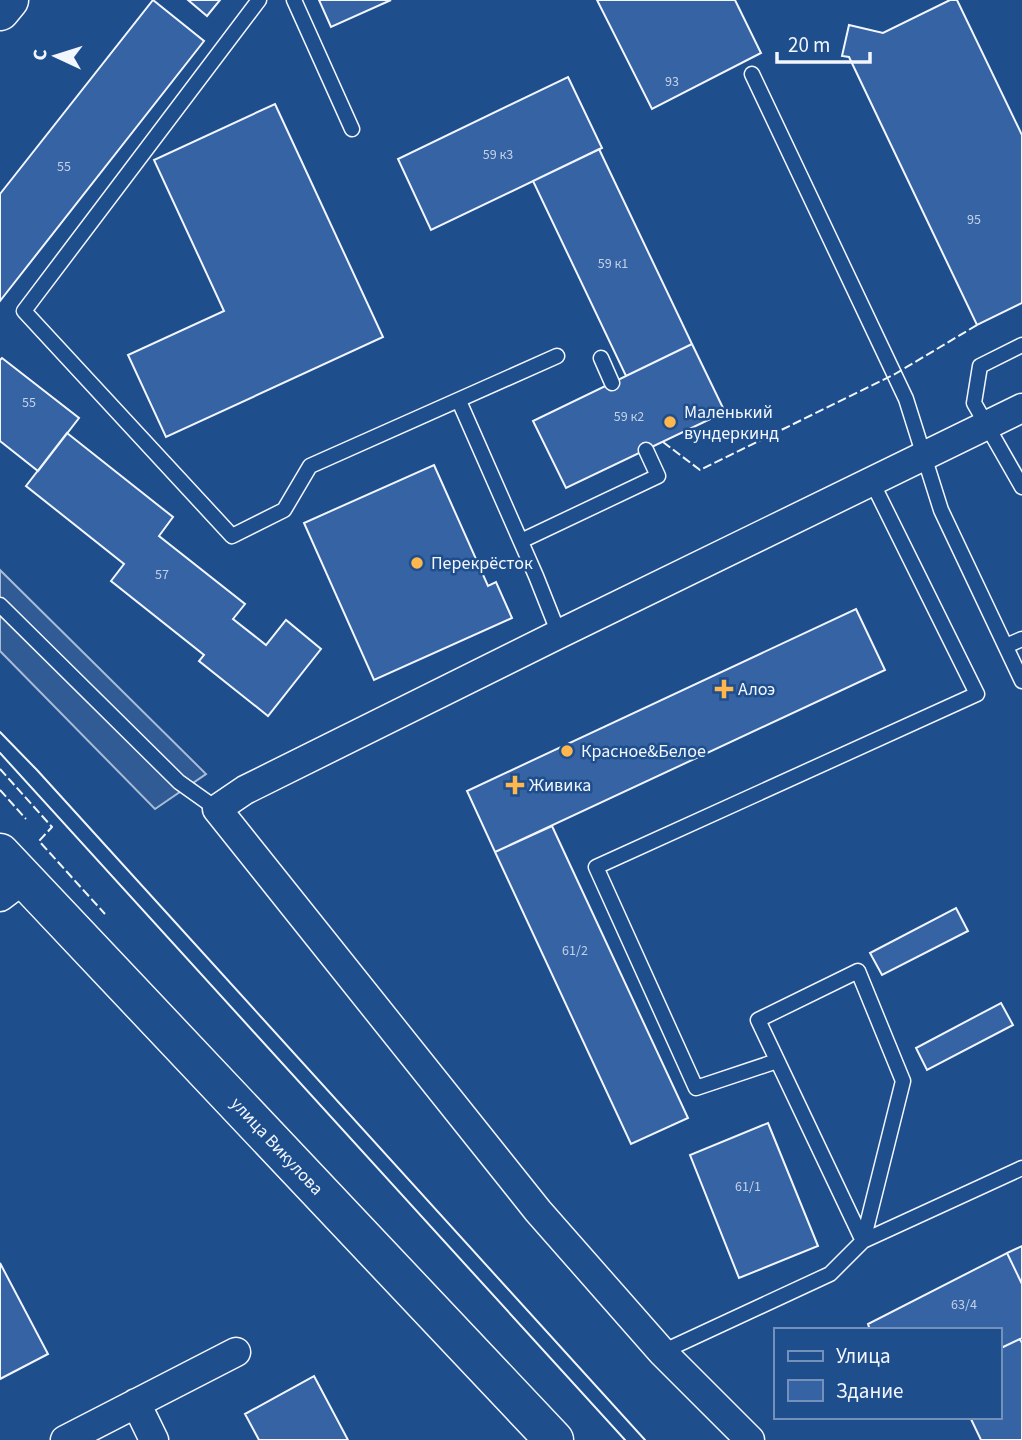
<svg xmlns="http://www.w3.org/2000/svg" width="1022" height="1440" font-family="'Source Sans 3',sans-serif">
<style>
.parking{fill:#305b95;stroke:#a8bbd7;stroke-width:2}
.building{fill:#3563a3;stroke:#f2f6ff;stroke-width:2}
.lines{fill:none;stroke-linecap:round;stroke-linejoin:round}
.lane-casing{stroke:#f2f6ff;stroke-width:17}
.street-casing{stroke:#f2f6ff;stroke-width:31}
.secondary-casing{stroke:#f2f6ff;stroke-width:41}
.lane{stroke:#1f4e8c;stroke-width:14}
.street{stroke:#1f4e8c;stroke-width:28}
.secondary{stroke:#1f4e8c;stroke-width:38}
.tram{stroke:#f2f6ff;stroke-width:2}
.fence{stroke:#f2f6ff;stroke-width:2;stroke-dasharray:9 3.5;stroke-linecap:butt}
.poi-dot{fill:#ffb74d;stroke:#1f4e8c;stroke-width:2.5}
.labels{text-anchor:middle;stroke-width:5;stroke-linejoin:round;paint-order:stroke}
.number-label{font-size:14px;fill:#c3d1e8}
.poi-label{font-size:18px;fill:#f2f6ff;stroke:#1f4e8c;text-anchor:start}
.street-label{font-size:18px;fill:#f2f6ff;stroke:#1f4e8c}
</style>
<rect width="100%" height="100%" fill="#1f4e8c"/>
<path class="parking" d="M 0,570 L 206,774 L 155,809 L 0,651 Z"/>
<path class="building" d="M 153,0 L 204,41 L 0,301 L 0,194 Z
M 188,0 L 220,0 L 207,16 Z
M 319,0 L 391,0 L 331,27 Z
M 597,0 L 735,0 L 761,53 L 652,109 Z
M 950,0 L 957,0 L 1022,135 L 1022,303 L 977,325 L 849,57 L 842,56 L 849,25 L 883,33 Z
M 568,77 L 602,148 L 431,230 L 398,159 Z
M 275,104 L 383,337 L 166,437 L 128,355 L 224,311 L 154,160 Z
M 599,149 L 692,344 L 626,376 L 533,181 Z
M 692,344 L 725,412 L 566,488 L 533,421 Z
M 2,358 L 79,418 L 38,471 L 0,441 L 0,360 Z
M 67,433 L 173,517 L 159,536 L 245,604 L 233,619 L 266,645 L 286,620 L 321,649 L 268,716 L 199,661 L 204,655 L 111,581 L 124,564 L 26,486 Z
M 434,465 L 488,586 L 496,582 L 512,618 L 374,680 L 304,523 Z
M 856,609 L 885,670 L 495,852 L 467,791 Z
M 552,826 L 688,1118 L 631,1144 L 495,852 Z
M 956,908 L 968,931 L 882,975 L 870,953 Z
M 1001,1003 L 1013,1025 L 927,1070 L 916,1048 Z
M 768,1123 L 818,1246 L 739,1278 L 690,1155 Z
M 1022,1246 L 1022,1284 L 1007,1253 Z
M 1007,1253 L 1022,1284 L 1022,1338 L 999,1349 L 999,1330 L 870,1330 L 868,1324 Z
M 0,1263 L 48,1354 L 0,1379 Z
M 1020,1339 L 1022,1343 L 1022,1440 L 981,1440 L 970,1417 L 999,1417 L 999,1349 Z
M 314,1376 L 348,1440 L 259,1440 L 245,1414 Z"/>
<g class="lines">
<g class="lane-casing">
<path id="lane" d="M 259,0 L 24,311 L 232,536 L 284,510 L 310,466 L 557,356
M 294,0 L 352,129
M 752,74 L 906,399 L 941,510 L 1022,681
M 1022,345 L 980,366 L 974,403 L 1022,487
M 601,358 L 612,383
M 459,401 L 536,576 L 559,634
M 521,541 L 658,476 L 646,450
M 0,605 L 179,782 L 217,809
M 1006,646 L 1022,639
M 858,971 L 903,1081 L 863,1241 L 758,1020 Z
M 777,1061 L 696,1088 L 596,867 L 977,694 L 872,482
M 662,1352 L 830,1274 L 863,1241 L 1022,1168"/>
</g>
<g class="street-casing">
<path id="street" d="M 0,897 L 24,879
M 136,1403 L 154,1440
M 65,1440 L 236,1352
M 750,1440 L 662,1352 L 538,1211 L 217,809 L 245,790 L 559,634 L 1022,408"/>
</g>
<g class="secondary-casing">
<path id="secondary" d="M 0,11 L 9,0
M 0,853 L 554,1440"/>
</g>
<use href="#lane" class="lane"/>
<use href="#street" class="street"/>
<use href="#secondary" class="secondary"/>
<path class="tram" d="M 0,732 L 37,770 L 645,1440
M 0,753 L 625,1440"/>
<path class="fence" d="M 663,442 L 700,470 L 895,374 L 977,325
M 0,769 L 52,827 L 39,841 L 105,914
M 0,790 L 26,819"/>
</g>
<g class="poi-dot">
<circle cx="670" cy="422" r="7"/>
<circle cx="417" cy="563" r="7"/>
<path d="M720.5 678.5h7v7h7v7h-7v7h-7v-7h-7v-7h7z"/>
<circle cx="567" cy="751" r="7"/>
<path d="M511.5 774.5h7v7h7v7h-7v7h-7v-7h-7v-7h7z"/>
</g>
<g class="labels">
<g class="number-label">
<text x="672" y="86">93</text>
<text x="498" y="159">59 к3</text>
<text x="64" y="171">55</text>
<text x="974" y="224">95</text>
<text x="613" y="268">59 к1</text>
<text x="29" y="407">55</text>
<text x="629" y="421">59 к2</text>
<text x="162" y="579">57</text>
<text x="575" y="955">61/2</text>
<text x="748" y="1191">61/1</text>
<text x="964" y="1309">63/4</text>
</g>
<g class="poi-label">
<text x="684" y="418">Маленький<tspan x="684" dy="21">вундеркинд</tspan></text>
<text x="431" y="569">Перекрёсток</text>
<text x="738" y="695">Алоэ</text>
<text x="581" y="757">Красное&amp;Белое</text>
<text x="529" y="791">Живика</text>
</g>
<g class="street-label">
<text transform="translate(277 1146) rotate(47)" y="6">улица Викулова</text>
</g>
</g>
<rect x="774" y="1328" width="228" height="91" fill="#1f4e8c" stroke="#7391ba" stroke-width="2"/>
<rect x="788" y="1351" width="35" height="10" fill="#1f4e8c" stroke="#7391ba" stroke-width="2"/>
<text x="836" y="1363" font-size="21" fill="#f2f6ff">Улица</text>
<rect x="788" y="1380" width="35" height="21" fill="#3563a3" stroke="#7391ba" stroke-width="2"/>
<text x="836" y="1398" font-size="21" fill="#f2f6ff">Здание</text>
<g transform="translate(56 56) rotate(274)" stroke="#1f4e8c" stroke-width="5" paint-order="stroke">
<path d="M0-5L12 26L0 18L-12 26Z" fill="#f2f6ff"/>
<text y="-10" font-size="19" font-weight="bold" text-anchor="middle" fill="#f2f6ff">С</text>
</g>
<path d="M777 52v10h93v-10" fill="none" stroke="#f2f6ff" stroke-width="3.5"/>
<text x="788" y="52" font-size="21" fill="#f2f6ff" stroke="#1f4e8c" stroke-width="5" paint-order="stroke">20 m</text>
</svg>
